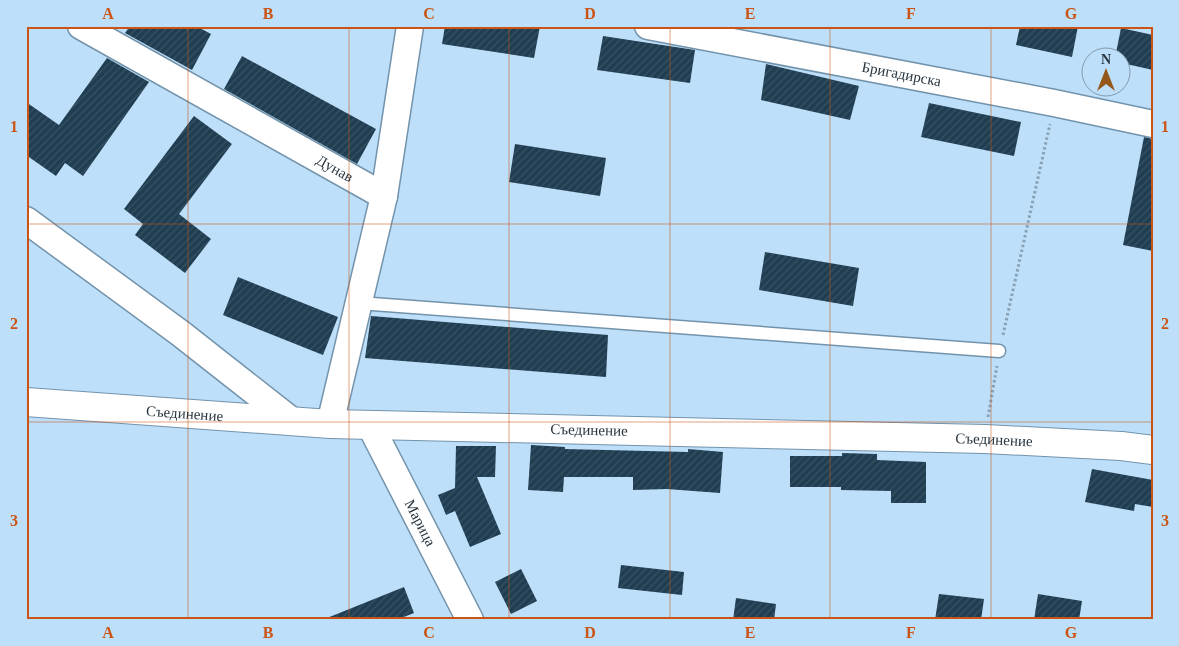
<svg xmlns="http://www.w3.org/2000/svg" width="1179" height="646" font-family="Georgia,serif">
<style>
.building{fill:url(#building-hatch)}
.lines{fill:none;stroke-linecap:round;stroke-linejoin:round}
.lane-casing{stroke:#7393ab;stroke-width:15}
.street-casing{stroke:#7393ab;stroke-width:29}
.secondary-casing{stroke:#7393ab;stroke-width:30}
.path{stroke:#87a1b6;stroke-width:3;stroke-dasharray:2.5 2.5;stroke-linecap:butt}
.lane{stroke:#fff;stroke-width:12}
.street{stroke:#fff;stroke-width:26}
.secondary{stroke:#fff;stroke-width:28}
.grid{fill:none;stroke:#cb5414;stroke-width:1;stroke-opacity:0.55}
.labels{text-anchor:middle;stroke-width:5;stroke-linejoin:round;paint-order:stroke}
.street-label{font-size:15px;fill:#293640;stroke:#bddff9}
.neatline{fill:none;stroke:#cb5414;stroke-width:2}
.grid-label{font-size:16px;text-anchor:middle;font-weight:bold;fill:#cb5414}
</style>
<defs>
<pattern id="building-hatch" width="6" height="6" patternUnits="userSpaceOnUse" patternTransform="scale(1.25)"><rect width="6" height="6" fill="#203e52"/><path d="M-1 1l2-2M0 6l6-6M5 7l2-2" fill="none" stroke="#385263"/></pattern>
</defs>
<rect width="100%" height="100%" fill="#bddff9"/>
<path class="building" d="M 130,26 L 196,26 L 211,34 L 192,70 L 125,33 Z
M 445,26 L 540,26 L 534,58 L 442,44 Z
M 1020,26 L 1078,26 L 1072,57 L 1016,45 Z
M 1121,28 L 1153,35 L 1153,70 L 1122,63 L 1122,58 L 1115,58 Z
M 603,36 L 695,50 L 690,83 L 597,70 Z
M 242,56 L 376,129 L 357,164 L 224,89 Z
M 107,58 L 149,82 L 83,176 L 65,163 L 56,176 L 26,155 L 26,102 L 59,125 Z
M 766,64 L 859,86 L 850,120 L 761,100 Z
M 929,103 L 1021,122 L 1014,156 L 921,137 Z
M 194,116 L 232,144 L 179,214 L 211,239 L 185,273 L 135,235 L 143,224 L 124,209 Z
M 1144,137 L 1153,139 L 1153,251 L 1123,245 Z
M 515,144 L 606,158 L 600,196 L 509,182 Z
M 765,252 L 859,268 L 853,306 L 759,290 Z
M 238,277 L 338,317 L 323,355 L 223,315 Z
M 371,316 L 608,335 L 606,377 L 365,358 Z
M 531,445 L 565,447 L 565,449 L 688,452 L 688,449 L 723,452 L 720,493 L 667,489 L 633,490 L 633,477 L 564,477 L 563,492 L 528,490 Z
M 456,446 L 496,446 L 495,477 L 477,477 L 501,534 L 470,547 L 455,511 L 446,515 L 438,495 L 455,488 Z
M 842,453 L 877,454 L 877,460 L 926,462 L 926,503 L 891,503 L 891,491 L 841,490 L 841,487 L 790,487 L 790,456 L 842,456 Z
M 1092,469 L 1153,480 L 1153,507 L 1135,504 L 1134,511 L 1085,502 Z
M 621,565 L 684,572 L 682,595 L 618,588 Z
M 521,569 L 537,601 L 511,614 L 495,582 Z
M 404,587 L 414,613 L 396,620 L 322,620 Z
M 939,594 L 984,599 L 981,620 L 935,620 Z
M 1038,594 L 1082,601 L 1079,620 L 1034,620 Z
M 736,598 L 776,604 L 774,620 L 733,620 Z"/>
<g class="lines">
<g class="lane-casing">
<path id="lane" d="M 359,303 L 999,351"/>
</g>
<g class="street-casing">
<g id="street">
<path id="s1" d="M 81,26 L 384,196 L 330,424"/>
<path id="s2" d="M 648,26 L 1054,103 L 1153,124"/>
<path d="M 384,196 L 410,26"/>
<path d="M 26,220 L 180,333 L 292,421"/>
<path id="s3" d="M 370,425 L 470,620"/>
</g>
</g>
<g class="secondary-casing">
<g id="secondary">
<path id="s4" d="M 26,402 L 330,424 L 985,439 L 1121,446 L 1153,450"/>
</g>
</g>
<path class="path" d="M 1003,335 L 1050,124
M 988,417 L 997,366"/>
<use href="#lane" class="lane"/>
<use href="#street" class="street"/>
<use href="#secondary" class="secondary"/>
</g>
<path class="grid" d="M 188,26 L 188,620M 349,26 L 349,620M 509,26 L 509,620M 670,26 L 670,620M 830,26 L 830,620M 991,26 L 991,620M 26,224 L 1153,224M 26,422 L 1153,422"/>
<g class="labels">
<g class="street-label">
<text dy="5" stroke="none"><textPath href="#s2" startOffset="258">Бригадирска</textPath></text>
<text dy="5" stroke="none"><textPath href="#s1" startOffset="291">Дунав</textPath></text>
<text dy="5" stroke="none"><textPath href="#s4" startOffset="159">Съединение</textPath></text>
<text dy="5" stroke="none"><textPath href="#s4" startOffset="564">Съединение</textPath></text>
<text dy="5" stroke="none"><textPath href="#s4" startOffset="969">Съединение</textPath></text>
<text dy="5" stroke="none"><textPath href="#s3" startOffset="110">Марица</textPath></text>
</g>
</g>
<rect width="1179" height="646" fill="none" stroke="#bddff9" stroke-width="55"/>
<g transform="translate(1106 72)"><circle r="24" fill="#bddff9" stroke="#829baf"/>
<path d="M0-4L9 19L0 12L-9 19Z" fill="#94571a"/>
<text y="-8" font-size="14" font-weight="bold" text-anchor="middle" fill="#293640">N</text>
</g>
<rect x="28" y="28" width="1124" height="590" class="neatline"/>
<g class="grid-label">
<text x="108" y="19">A</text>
<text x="268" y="19">B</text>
<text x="429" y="19">C</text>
<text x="590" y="19">D</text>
<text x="750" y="19">E</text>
<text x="911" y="19">F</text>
<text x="1071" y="19">G</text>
<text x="14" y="132">1</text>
<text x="1165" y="132">1</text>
<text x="14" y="329">2</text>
<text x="1165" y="329">2</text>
<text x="14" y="526">3</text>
<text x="1165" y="526">3</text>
<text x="108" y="638">A</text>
<text x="268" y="638">B</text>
<text x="429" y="638">C</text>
<text x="590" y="638">D</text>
<text x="750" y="638">E</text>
<text x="911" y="638">F</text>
<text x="1071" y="638">G</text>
</g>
</svg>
